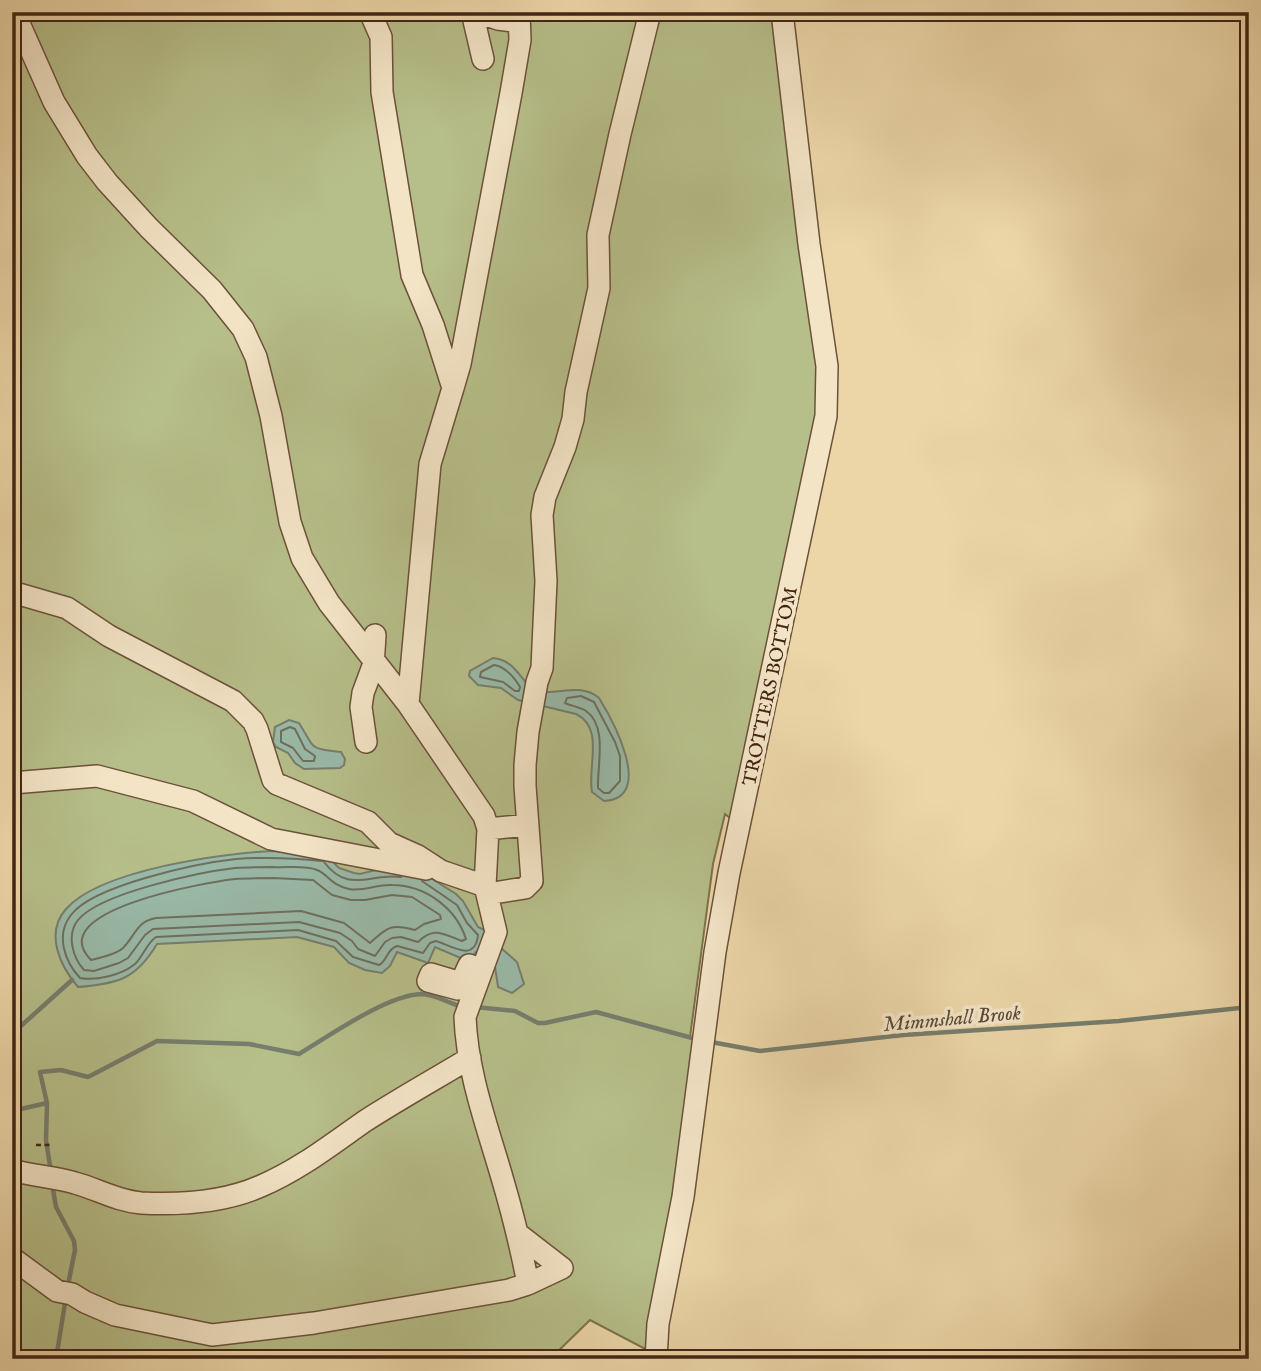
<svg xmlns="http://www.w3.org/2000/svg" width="1261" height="1371" font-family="'IM FELL English',serif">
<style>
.green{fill:#b6be89;stroke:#7c724e;stroke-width:2}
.water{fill:#99b9a8;stroke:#767e6d;stroke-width:2}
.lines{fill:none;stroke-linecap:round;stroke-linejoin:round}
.shore{stroke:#6e6f5e;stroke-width:2}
.stream{stroke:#767e6d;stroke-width:4.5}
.minor-casing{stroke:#6c5139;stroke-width:24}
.path{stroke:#422514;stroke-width:2.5;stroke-dasharray:5 3.5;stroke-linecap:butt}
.minor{stroke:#f3e4c6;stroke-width:21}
.labels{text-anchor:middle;stroke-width:7;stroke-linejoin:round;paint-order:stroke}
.street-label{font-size:19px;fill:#422514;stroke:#f3e4c6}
.water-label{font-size:21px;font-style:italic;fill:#584a39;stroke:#f3e4c6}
</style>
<rect width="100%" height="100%" fill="#ecd6a8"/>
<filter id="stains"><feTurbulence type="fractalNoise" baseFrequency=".00286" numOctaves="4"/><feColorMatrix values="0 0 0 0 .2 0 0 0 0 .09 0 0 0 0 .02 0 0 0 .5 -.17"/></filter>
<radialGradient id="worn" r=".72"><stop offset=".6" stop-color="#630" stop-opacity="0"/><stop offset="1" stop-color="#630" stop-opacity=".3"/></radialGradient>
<path class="green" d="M 12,12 L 771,12 L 821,394 L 731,819 L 725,814 L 713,864 L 690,1037 L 696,1040 L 649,1351 L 590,1320 L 550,1359 L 12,1359 Z"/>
<path class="water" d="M 493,658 C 519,660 522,689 541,692 C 561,694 582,683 599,698 C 612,719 656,798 604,801 L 592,792 C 587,767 605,728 576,714 L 518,700 L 501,688 L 478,685 L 469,676 L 470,671 Z
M 289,720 L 299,723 C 315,748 308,749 341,752 L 345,759 L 344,765 L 340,768 L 304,769 L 295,763 L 288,753 L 276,747 L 273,742 L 275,727 Z
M 273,851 L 293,853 L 333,862 L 339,868 L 354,873 L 360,874 L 376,870 L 421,872 L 456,894 L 463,901 L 478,927 L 488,932 L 483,945 L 469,959 L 463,959 L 435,947 L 428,963 L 397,952 L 390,966 L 382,973 L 365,970 L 349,963 L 334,947 L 297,937 L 157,944 C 136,979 118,984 78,987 C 61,967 44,934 66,909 C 100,870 223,853 273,851 Z
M 501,948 L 517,962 L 524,984 L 512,993 L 498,987 L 494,960 Z"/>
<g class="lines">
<path class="shore" d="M 494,665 C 506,667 514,677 520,687 L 519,691 L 515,691 L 503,682 L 480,677 L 481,672 Z
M 581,696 L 594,702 L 615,742 L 620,756 L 620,781 L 609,793 L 604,793 L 598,788 C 597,766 608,726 586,711 C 580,707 571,706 565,703 L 567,698 Z
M 290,727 L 295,729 L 305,749 L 315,756 L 314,761 L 303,761 L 293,748 L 281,742 L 281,731 Z
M 322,861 C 294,858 264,857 236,859 C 199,863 93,885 71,915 C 55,935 65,962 80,978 C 96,981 122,975 135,964 C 143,957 146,944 156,937 L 298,930 L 336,941 L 353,957 L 379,965 C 387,961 387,949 397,946 L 423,953 L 430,943 L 436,941 C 452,946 475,963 478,935 L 467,923 L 457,905 L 422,881
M 324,862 C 348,894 370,873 401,877
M 273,867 C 286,868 305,865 317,870 C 328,874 330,885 349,889 C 364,892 377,884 392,885 C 425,885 456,908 466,939 L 462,941 C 443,934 434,926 418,942 L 401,937 L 392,938 L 385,942 L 375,956 L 358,949 L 352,941 L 340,933 L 299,922 L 153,929 L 145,935 L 128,958 L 119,963 L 94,971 L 84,970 C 73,958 66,935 78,920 C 100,893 200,872 235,868 C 248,867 261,867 273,867 Z
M 273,878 L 313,880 L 332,895 L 351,900 L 365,900 L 392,895 L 412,897 L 440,915 L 441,919 L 424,924 L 415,930 C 390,923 387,928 370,943 L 344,923 L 301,911 L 156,918 C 137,921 135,936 123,948 C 116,955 101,957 91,960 C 41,910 209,882 235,879 C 248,878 261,878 273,878 Z"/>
<path class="stream" d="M 475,1007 L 515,1011 L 538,1023 L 545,1023 L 596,1012 L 696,1039
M 12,1034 L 72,980
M 711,1042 L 760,1051 L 903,1035 L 1119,1021 L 1249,1007
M 12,1111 L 47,1103
M 51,1172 L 46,1140 L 47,1103 L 40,1072 L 61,1070 L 88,1077 L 157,1041 L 249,1044 L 299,1054 C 329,1036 387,995 421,994 C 436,994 449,1004 463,1007
M 52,1184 L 56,1207 L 74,1241 L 75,1250 L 68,1285
M 56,1359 L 66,1297"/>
<g class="minor-casing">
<path id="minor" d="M 14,12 L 54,102 L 87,156 L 107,182 L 149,228 L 212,290 L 243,329 L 256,357 L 271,416 L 290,522 L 302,558 L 329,603 L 408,704 L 484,816 L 488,829 L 485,886 L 496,932 L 465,1017 C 467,1071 486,1123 501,1174 C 512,1211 521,1247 528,1284
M 370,12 L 381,37 L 382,92 L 412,275 L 433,325 L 453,388 L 430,464 L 408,704
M 472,12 L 483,59
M 478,12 L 498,19 L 519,22
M 453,388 L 460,364 L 511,93 L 520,40 L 519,12
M 12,592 L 67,608 L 109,636 L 233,701 L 253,721 L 257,729 L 273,780 L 277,784 L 368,822 L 389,843 L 418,856 L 441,871 L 485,886
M 366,742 L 361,707 L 363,693 L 373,666 L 375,635
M 12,783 L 97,776 L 193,801 L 271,839 L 426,869
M 488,829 L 528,825
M 487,894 L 525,888 L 532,881 L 525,786 L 525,765 L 528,732 L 537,682 L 542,668 L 546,581 L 542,515 L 545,497 L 565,447 L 573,419 L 576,392 L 599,288 L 598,235 L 620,134 L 650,12
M 461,983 L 431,974 L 428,981 L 458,989 L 469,965 L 481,970
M 12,1170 C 33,1176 55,1177 75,1183 C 97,1189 117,1201 141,1203 C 180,1205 225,1202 261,1186 C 299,1170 332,1144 365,1121 C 399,1099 435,1079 470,1058
M 12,1258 L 57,1291 L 72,1294 L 85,1302 L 115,1315 L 212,1335 L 314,1323 L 509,1290 L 528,1284 L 562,1268 L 518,1234
M 656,1359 L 658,1324 L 683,1197 L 715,952 L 729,873 L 826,416 L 827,366 L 809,244 L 782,12"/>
</g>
<path class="path" d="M 36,1145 L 52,1145
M 47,1359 L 48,1359"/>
<use href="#minor" class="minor"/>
</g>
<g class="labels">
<g class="street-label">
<text transform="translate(769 686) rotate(-78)" y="7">TROTTERS BOTTOM</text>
</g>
<g class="water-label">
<text transform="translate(952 1018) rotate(-5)" y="7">Mimmshall Brook</text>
</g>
</g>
<rect width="1261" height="1371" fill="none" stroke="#ecd6a8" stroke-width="42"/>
<rect x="14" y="14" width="1233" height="1343" fill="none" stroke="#422514" stroke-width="3.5"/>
<rect x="21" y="21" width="1219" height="1329" fill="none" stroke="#422514" stroke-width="2"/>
<rect width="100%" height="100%" filter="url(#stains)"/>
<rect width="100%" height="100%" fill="url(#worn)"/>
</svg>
